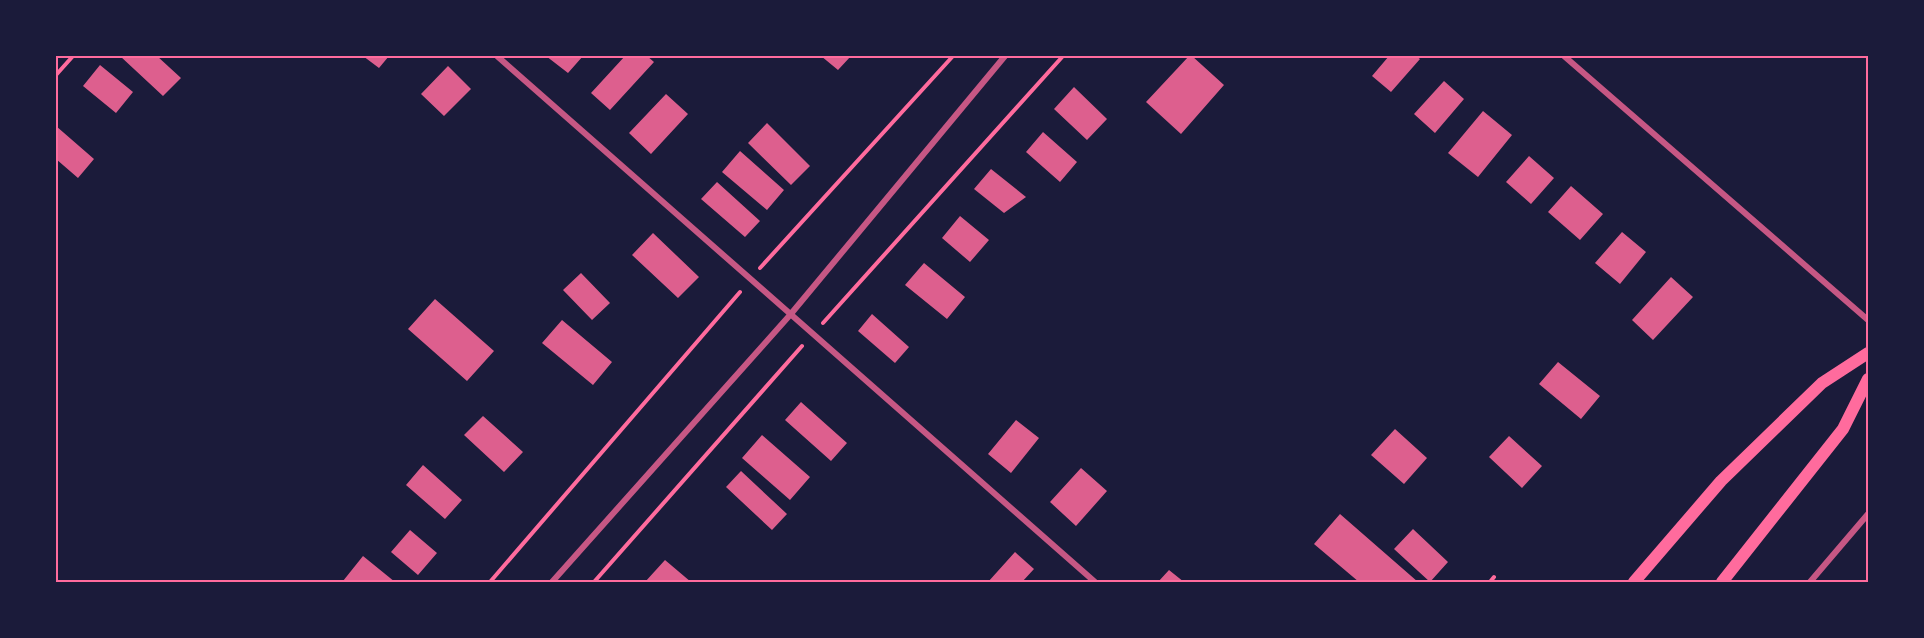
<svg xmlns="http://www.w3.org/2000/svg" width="1924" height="638" font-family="Barlow,sans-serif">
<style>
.building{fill:#dd5f8e}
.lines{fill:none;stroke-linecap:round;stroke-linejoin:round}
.path{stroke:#ff6b9d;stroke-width:4}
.minor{stroke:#c65784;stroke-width:6}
.secondary{stroke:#ff6b9d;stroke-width:12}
.neatline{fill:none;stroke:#ff6b9d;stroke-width:2}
</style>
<rect width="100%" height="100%" fill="#1b1b3a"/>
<path class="building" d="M 120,56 L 157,56 L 181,78 L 163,96 Z
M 363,56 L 389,56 L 379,68 Z
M 546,56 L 583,56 L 568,73 Z
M 625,56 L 647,56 L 654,62 L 610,110 L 591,93 Z
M 821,56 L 851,56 L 838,70 Z
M 1189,56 L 1192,56 L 1224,85 L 1181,134 L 1146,102 Z
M 1389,56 L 1416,56 L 1420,59 L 1391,92 L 1372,76 Z
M 100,65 L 133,92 L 116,113 L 83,86 Z
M 448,66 L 471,89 L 444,116 L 421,94 Z
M 1444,81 L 1464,99 L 1435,133 L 1414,114 Z
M 1074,87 L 1107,119 L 1087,140 L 1054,109 Z
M 666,94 L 688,114 L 651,154 L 629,133 Z
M 1483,111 L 1512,135 L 1478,177 L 1448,153 Z
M 767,123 L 810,166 L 791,185 L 748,143 Z
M 56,126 L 94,159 L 78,178 L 56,159 Z
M 1043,132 L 1077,162 L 1060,182 L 1026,152 Z
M 740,151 L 784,190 L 767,210 L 722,172 Z
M 1529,156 L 1554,178 L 1531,204 L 1506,182 Z
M 991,169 L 1026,197 L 1004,213 L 974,189 Z
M 717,182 L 760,221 L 745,237 L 701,199 Z
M 1571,186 L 1603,214 L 1580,240 L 1548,212 Z
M 960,216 L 989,240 L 970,262 L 942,238 Z
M 1622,232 L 1646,252 L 1620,284 L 1595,263 Z
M 653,233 L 699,277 L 678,298 L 632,255 Z
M 924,263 L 965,297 L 947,319 L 905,285 Z
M 581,273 L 610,303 L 592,320 L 563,290 Z
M 1671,277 L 1693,297 L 1653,340 L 1632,320 Z
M 435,299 L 494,351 L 467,381 L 408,329 Z
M 872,314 L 909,347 L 895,363 L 858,331 Z
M 562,320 L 612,362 L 593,385 L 542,343 Z
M 1558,362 L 1600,396 L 1581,419 L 1539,384 Z
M 801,402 L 847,443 L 831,461 L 785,420 Z
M 483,416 L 523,452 L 504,472 L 464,435 Z
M 1016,420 L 1039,438 L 1011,473 L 988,454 Z
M 1395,429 L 1427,458 L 1404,484 L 1371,455 Z
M 762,435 L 810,477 L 790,500 L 742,458 Z
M 1509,436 L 1542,466 L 1522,488 L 1489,457 Z
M 423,465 L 462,500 L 445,519 L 406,485 Z
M 1081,468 L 1107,491 L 1076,526 L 1050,502 Z
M 741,471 L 787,514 L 772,530 L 726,487 Z
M 1340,514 L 1418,582 L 1359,582 L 1314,544 Z
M 1413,529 L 1448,562 L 1430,582 L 1394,549 Z
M 410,530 L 437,553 L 418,575 L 391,552 Z
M 1015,552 L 1034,569 L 1022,582 L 988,582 Z
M 363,556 L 395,582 L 345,582 L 343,581 Z
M 665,560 L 691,582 L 645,582 Z
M 1169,570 L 1184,582 L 1158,582 Z"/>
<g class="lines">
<path class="path" d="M 56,75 L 73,56
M 760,268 L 953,56
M 823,323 L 1063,56
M 490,582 L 740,292
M 594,582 L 802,346
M 1490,582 L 1494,577"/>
<path class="minor" d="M 497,56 L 1095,582
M 1564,56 L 1868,320
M 552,582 L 790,315 L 1005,56
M 1810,582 L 1868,514"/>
<path class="secondary" d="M 1634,582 L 1721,481 L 1822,383 L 1868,353
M 1722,582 L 1843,429 L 1868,379"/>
</g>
<rect width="1924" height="638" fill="none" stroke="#1b1b3a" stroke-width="114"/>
<rect x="57" y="57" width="1810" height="524" class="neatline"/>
</svg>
